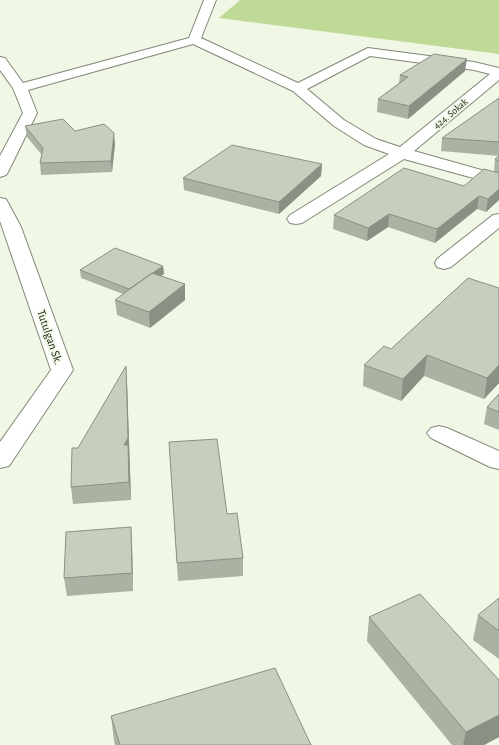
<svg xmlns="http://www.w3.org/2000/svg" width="499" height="745" font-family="'Alegreya Sans',sans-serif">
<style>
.green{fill:#bfda97}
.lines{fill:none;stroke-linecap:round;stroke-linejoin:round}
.minor-casing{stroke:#808777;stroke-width:2}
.minor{fill:#fff;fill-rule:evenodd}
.wall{fill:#abb1a3}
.shaded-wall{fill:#8b9084}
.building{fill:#c7cebd;stroke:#8b9084}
.labels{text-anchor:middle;stroke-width:3.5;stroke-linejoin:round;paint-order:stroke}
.far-street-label{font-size:10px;fill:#23261f;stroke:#f0f8e5}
.street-label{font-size:12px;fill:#23261f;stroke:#f0f8e5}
</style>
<rect width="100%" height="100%" fill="#f0f8e5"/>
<path class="green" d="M 240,0 L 499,0 L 499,54 L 219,18 Z"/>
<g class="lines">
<g class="minor-casing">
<path id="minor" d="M 204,0 L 216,0 L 201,38 L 298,83 L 368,48 L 474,62 L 499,68 L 499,80 L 414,151 L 499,175 L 499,185 L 404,159 L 302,223 L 296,224 L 290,223 L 287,219 L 290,215 L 389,154 L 364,145 L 334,126 L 293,91 L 193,44 L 28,90 L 37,113 L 8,172 L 6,175 L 0,177 L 0,156 L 23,113 L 13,88 L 0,70 L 0,57 L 5,58 L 23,83 L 189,38 ZM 370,56 L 474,70 L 490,74 L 400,147 L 376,139 L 344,120 L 307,89 Z
M 0,198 L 6,199 L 21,227 L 73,370 L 9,466 L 0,468 L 0,442 L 51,370 L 0,221 Z
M 499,214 L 499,228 L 451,267 L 444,269 L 437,267 L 435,263 L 437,259 L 493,215 Z
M 439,426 L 447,428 L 499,451 L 499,469 L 490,467 L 431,438 L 427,433 L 431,428 Z"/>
</g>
<use href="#minor" class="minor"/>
</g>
<path class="wall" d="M 465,71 L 408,119 L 377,112 L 378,99 L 399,83 L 400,75 Z
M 499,98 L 499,156 L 441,151 L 442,138 Z
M 25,126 L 75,131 L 115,144 L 112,172 L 41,175 L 40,163 L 42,155 L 27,137 Z
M 499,156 L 499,200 L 486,212 L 477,209 L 435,243 L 388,227 L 367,241 L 333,229 L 334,215 L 464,186 L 494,172 L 495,159 Z
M 322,164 L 321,176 L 279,214 L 184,190 L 183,178 Z
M 163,266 L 164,274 L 160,276 L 185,284 L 185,300 L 150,328 L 117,315 L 115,300 L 123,294 L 81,278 L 80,270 Z
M 468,278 L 499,383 L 484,399 L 424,376 L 401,401 L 363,386 L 364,365 L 391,349 Z
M 127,383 L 131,500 L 73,504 L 71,487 L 78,448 Z
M 499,394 L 499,430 L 484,424 L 487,407 Z
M 169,442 L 227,514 L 243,558 L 243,576 L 178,581 Z
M 131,527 L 132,545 L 133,591 L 67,596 L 64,578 Z
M 499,598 L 499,659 L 473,640 L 478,615 Z
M 369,617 L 499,680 L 499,737 L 484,745 L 452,745 L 367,641 Z
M 111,716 L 311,745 L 115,745 L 114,741 Z"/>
<path class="shaded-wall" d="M 467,59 L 465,71 L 408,119 L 409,106 Z
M 114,133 L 115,144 L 112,172 L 111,161 Z
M 322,164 L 321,176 L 279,214 L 279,202 Z
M 499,189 L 499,200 L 486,212 L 488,199 Z
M 479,196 L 477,209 L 435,243 L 437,229 Z
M 389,214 L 388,227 L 367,241 L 368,228 Z
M 163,266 L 164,274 L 129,297 L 129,289 Z
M 185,284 L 185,300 L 150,328 L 149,312 Z
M 427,355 L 424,376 L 401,401 L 403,379 Z
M 499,365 L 499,383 L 484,399 L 487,378 Z
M 126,366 L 127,383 L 131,500 L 129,482 L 124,445 Z
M 131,527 L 132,545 L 133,591 L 132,573 Z
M 499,715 L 499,737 L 484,745 L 463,745 L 466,732 Z"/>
<path class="building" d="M 434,54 L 467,59 L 409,106 L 378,99 L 408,77 L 400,75 Z
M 499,98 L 499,142 L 442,138 Z
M 63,119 L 75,131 L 104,124 L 114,133 L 111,161 L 40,163 L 43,148 L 25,126 Z
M 232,145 L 322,164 L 279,202 L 183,178 Z
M 499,156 L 499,161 L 495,159 Z
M 404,168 L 464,186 L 484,169 L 499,173 L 499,189 L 488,199 L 479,196 L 437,229 L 389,214 L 368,228 L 334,215 Z
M 115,248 L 163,266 L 129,289 L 80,270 Z
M 152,273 L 185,284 L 149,312 L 115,300 Z
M 468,278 L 499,288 L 499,365 L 487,378 L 427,355 L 403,379 L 364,365 L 384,346 L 391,349 Z
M 126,366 L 128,438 L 124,445 L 128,445 L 129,482 L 71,487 L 72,448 L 78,448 Z
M 499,394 L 499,412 L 487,407 Z
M 217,439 L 227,514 L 237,513 L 243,558 L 177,563 L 169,442 Z
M 131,527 L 132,573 L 64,578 L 66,532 Z
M 420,594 L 499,680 L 499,715 L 466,732 L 369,617 Z
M 499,598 L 499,631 L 478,615 Z
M 275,668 L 311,745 L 120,745 L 111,716 Z"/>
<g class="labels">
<g class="far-street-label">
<text transform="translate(450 113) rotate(-40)" y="4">424. Sokak</text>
</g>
<g class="street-label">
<text transform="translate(50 337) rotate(71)" y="4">Tutulgan Sk.</text>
</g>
</g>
</svg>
